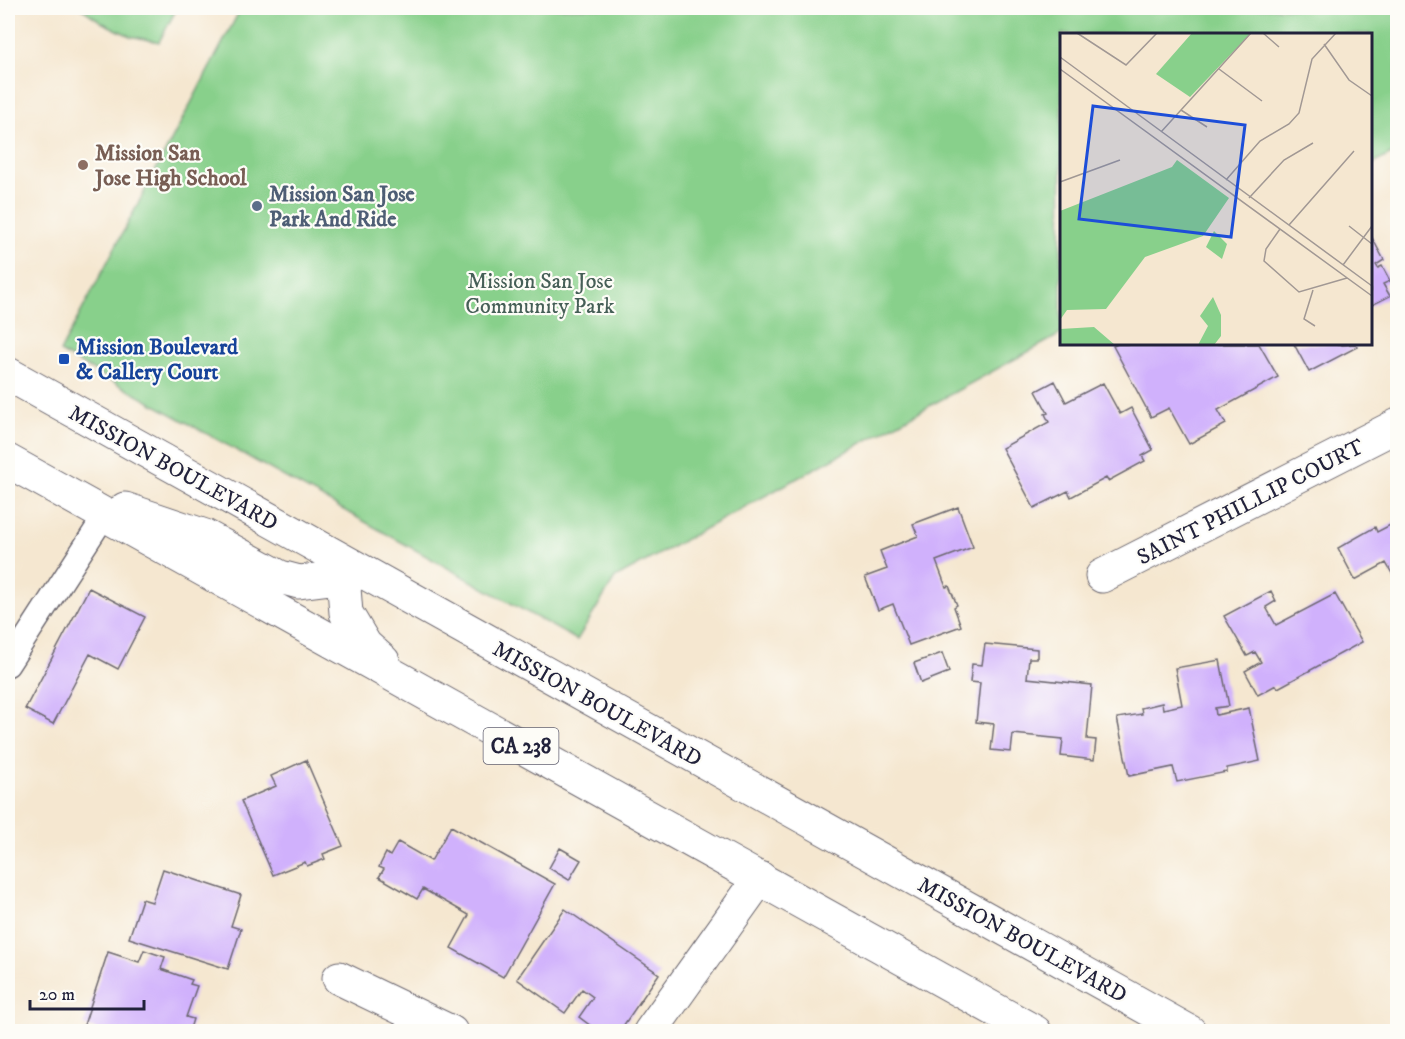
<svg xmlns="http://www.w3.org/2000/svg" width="1405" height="1039" font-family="'IM FELL DW Pica',serif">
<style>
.green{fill:#88d08b;stroke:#557963;stroke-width:1.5}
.building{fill:#d0b1fc}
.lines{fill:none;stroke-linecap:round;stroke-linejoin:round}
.lane-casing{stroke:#6c676f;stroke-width:25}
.street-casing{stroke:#6c676f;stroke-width:35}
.primary-casing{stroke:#6c676f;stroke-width:35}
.lane{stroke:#fff;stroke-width:22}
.street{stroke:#fff;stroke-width:33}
.primary{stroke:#fff;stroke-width:33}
.education-dot{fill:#8d6e63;stroke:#fdfcf7;stroke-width:2}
.service-dot{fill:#5c6f8a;stroke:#fdfcf7;stroke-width:2}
.transit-dot{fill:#1a4fb4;stroke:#fdfcf7;stroke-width:2}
.labels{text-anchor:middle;stroke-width:4.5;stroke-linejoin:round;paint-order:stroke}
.shield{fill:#fdfcf7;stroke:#646373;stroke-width:1.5}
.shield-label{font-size:21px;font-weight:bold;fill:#22223b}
.education-label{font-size:22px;font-weight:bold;fill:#785e54;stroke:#fdfcf7;text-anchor:start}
.service-label{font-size:22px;font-weight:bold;fill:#4e5e75;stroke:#fdfcf7;text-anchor:start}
.park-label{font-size:22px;fill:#465f57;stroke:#fdfcf7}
.transit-label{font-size:22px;font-weight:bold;fill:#164399;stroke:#fdfcf7;text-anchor:start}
.street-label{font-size:22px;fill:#22223b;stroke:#fdfcf7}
.inset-road{fill:none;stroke:#a19894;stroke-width:1.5}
.view{fill:#1d4ed8;fill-opacity:0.15;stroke:#1d4ed8;stroke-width:3}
.inset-edge{fill:none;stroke:#22223b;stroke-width:3}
</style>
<rect width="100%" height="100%" fill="#fdfcf7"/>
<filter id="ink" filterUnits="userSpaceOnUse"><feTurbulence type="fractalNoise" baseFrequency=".0167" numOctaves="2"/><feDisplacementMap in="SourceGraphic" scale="12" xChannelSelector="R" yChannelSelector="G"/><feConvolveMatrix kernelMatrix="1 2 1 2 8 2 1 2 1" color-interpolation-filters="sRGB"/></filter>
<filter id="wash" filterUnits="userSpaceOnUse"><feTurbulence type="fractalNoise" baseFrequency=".008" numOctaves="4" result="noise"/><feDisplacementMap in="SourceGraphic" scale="24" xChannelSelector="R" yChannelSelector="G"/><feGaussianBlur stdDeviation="1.35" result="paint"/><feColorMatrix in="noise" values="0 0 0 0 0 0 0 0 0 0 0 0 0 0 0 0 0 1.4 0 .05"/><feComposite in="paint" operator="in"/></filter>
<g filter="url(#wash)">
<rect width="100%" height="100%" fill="#f5e7d0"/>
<path class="green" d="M 81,8 L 177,8 L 159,42 L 130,36 L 103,23 Z
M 241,8 L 1397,8 L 1397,151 L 1371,165 L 1370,34 L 1062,34 L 1061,334 L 615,578 L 577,640 L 60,352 Z"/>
<g id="blocks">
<path class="building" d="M 1370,234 L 1384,260 L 1376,265 L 1378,268 L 1382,266 L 1390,281 L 1383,284 L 1390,296 L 1370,306 Z
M 1118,344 L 1259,344 L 1278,377 L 1218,410 L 1226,424 L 1189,444 L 1169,408 L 1151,417 L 1113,346 Z
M 1294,344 L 1341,344 L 1342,345 L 1355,344 L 1357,347 L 1309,372 Z
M 1055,381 L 1066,402 L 1103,383 L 1120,414 L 1131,408 L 1153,450 L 1142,456 L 1145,461 L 1108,481 L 1106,478 L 1071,497 L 1068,491 L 1034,508 L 1002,448 L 1049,422 L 1045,414 L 1048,413 L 1036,391 Z
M 958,507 L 973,547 L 936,561 L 946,587 L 949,586 L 957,605 L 954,607 L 961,626 L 909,645 L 893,604 L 878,610 L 865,577 L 887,569 L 880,551 L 918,536 L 913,524 Z
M 1398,521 L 1398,584 L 1386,563 L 1355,580 L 1338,548 L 1375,527 L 1377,532 Z
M 89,588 L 145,617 L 118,669 L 90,654 L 53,724 L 25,709 Z
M 1271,591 L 1276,601 L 1266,607 L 1276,625 L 1335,594 L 1362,642 L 1278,688 L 1276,685 L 1258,695 L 1245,671 L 1261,662 L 1255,652 L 1247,656 L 1224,616 Z
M 985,644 L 1037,649 L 1037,658 L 1029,658 L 1027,678 L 1092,685 L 1087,739 L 1096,740 L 1094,760 L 1061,756 L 1063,739 L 1013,734 L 1011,752 L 991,750 L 994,724 L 976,722 L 980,683 L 970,682 L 972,664 L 982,665 Z
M 942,653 L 949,672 L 921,683 L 914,663 Z
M 1220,660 L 1229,706 L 1215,708 L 1216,715 L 1249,708 L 1260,761 L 1227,768 L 1227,772 L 1177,782 L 1173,767 L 1129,776 L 1117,718 L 1142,714 L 1141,708 L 1162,703 L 1163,709 L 1182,705 L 1175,668 Z
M 306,760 L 343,846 L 323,854 L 325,859 L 307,866 L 305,862 L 273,875 L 241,801 L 276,786 L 271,776 Z
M 451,826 L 555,884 L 503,977 L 451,948 L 469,915 L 423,889 L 417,899 L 379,877 L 384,869 L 379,867 L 386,853 L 390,856 L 398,842 L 431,861 Z
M 560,848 L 581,860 L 569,880 L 549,868 Z
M 163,869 L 241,895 L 231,926 L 241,929 L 228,969 L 129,938 L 142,899 L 152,902 Z
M 565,909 L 659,974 L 619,1032 L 599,1032 L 579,1017 L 593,997 L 582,989 L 565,1013 L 517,979 Z
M 144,950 L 165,957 L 161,969 L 192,980 L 190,984 L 197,986 L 186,1017 L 193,1019 L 189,1032 L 104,1032 L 84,1025 L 108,952 L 139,962 Z"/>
</g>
</g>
<g filter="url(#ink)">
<use href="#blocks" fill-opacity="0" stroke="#6c676f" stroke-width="1.5"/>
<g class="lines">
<g class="lane-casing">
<path id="lane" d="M 8,665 L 105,515"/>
</g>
<g class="street-casing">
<path id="street" d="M 1102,576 L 1398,425
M 339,978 L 451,1032
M 650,1032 L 760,878"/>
</g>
<g class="primary-casing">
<path id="primary" d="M 8,374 L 1190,1032
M 8,461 L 1035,1032
M 125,509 L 205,536 L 280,577 L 299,582 L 331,578 L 353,567
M 353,567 L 344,588 L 346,613 L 365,645 L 383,661"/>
</g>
<use href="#lane" class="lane"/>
<use href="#street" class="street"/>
<use href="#primary" class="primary"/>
</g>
</g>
<circle class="education-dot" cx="83" cy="165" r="6"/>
<circle class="service-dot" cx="257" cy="206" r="6"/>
<rect class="transit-dot" x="58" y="353" width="12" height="12" rx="3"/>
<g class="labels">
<rect class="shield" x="483.5" y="728" width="75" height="36" rx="4.5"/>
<g class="shield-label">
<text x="521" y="753">CA 238</text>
</g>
<g class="education-label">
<text x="95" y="160">Mission San<tspan x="95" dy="25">Jose High School</tspan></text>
</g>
<g class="service-label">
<text x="269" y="201">Mission San Jose<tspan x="269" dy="25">Park And Ride</tspan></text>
</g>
<g class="park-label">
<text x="540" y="288">Mission San Jose<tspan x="540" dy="25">Community Park</tspan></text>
</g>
<g class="transit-label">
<text x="76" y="354">Mission Boulevard<tspan x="76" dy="25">&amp; Callery Court</tspan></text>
</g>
<g class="street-label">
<text transform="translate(174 467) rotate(29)" y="8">MISSION BOULEVARD</text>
<text transform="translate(1250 501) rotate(-27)" y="8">SAINT PHILLIP COURT</text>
<text transform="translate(598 703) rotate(29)" y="8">MISSION BOULEVARD</text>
<text transform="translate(1023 939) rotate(29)" y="8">MISSION BOULEVARD</text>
</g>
</g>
<g transform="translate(1060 33)">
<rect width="312" height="312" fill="#f5e7d0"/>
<path d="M 132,0 L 191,0 L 130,64 L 96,41 ZM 117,127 L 169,165 L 143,203 L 85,224 L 46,276 L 7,277 L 0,287 L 0,178 L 112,134 ZM 154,198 L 167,211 L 162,226 L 146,214 ZM 153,264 L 161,282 L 161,303 L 154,312 L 138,312 L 148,293 L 140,283 ZM 34,294 L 55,312 L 0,312 L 0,296 Z" fill="#88d08b"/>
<path class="inset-road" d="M 17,0 L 66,32 L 97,0M 203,0 L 219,14M 264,11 L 289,47 L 312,63M 0,24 L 312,253M 0,36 L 312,263M 159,36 L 202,68M 121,77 L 147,94M 101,99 L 191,0M 166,147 L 200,108 L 229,91 L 239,80 L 252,26 L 276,0M 0,149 L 60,127M 189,165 L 224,127 L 253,110M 229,192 L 294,118M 289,193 L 312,211M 220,196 L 206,216 L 204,228 L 239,259 L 287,245M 283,232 L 312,193M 253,257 L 244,286 L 255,293"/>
<path class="view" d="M 33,73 L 185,92 L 171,204 L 19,186 Z"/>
<rect width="312" height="312" class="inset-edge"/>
</g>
<rect width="1405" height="1039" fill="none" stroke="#fdfcf7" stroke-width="30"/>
<path d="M30 1000v9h114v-9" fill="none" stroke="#22223b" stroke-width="3"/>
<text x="39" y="1000" font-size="18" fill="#22223b" stroke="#fdfcf7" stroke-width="4.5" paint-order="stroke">20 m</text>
</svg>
